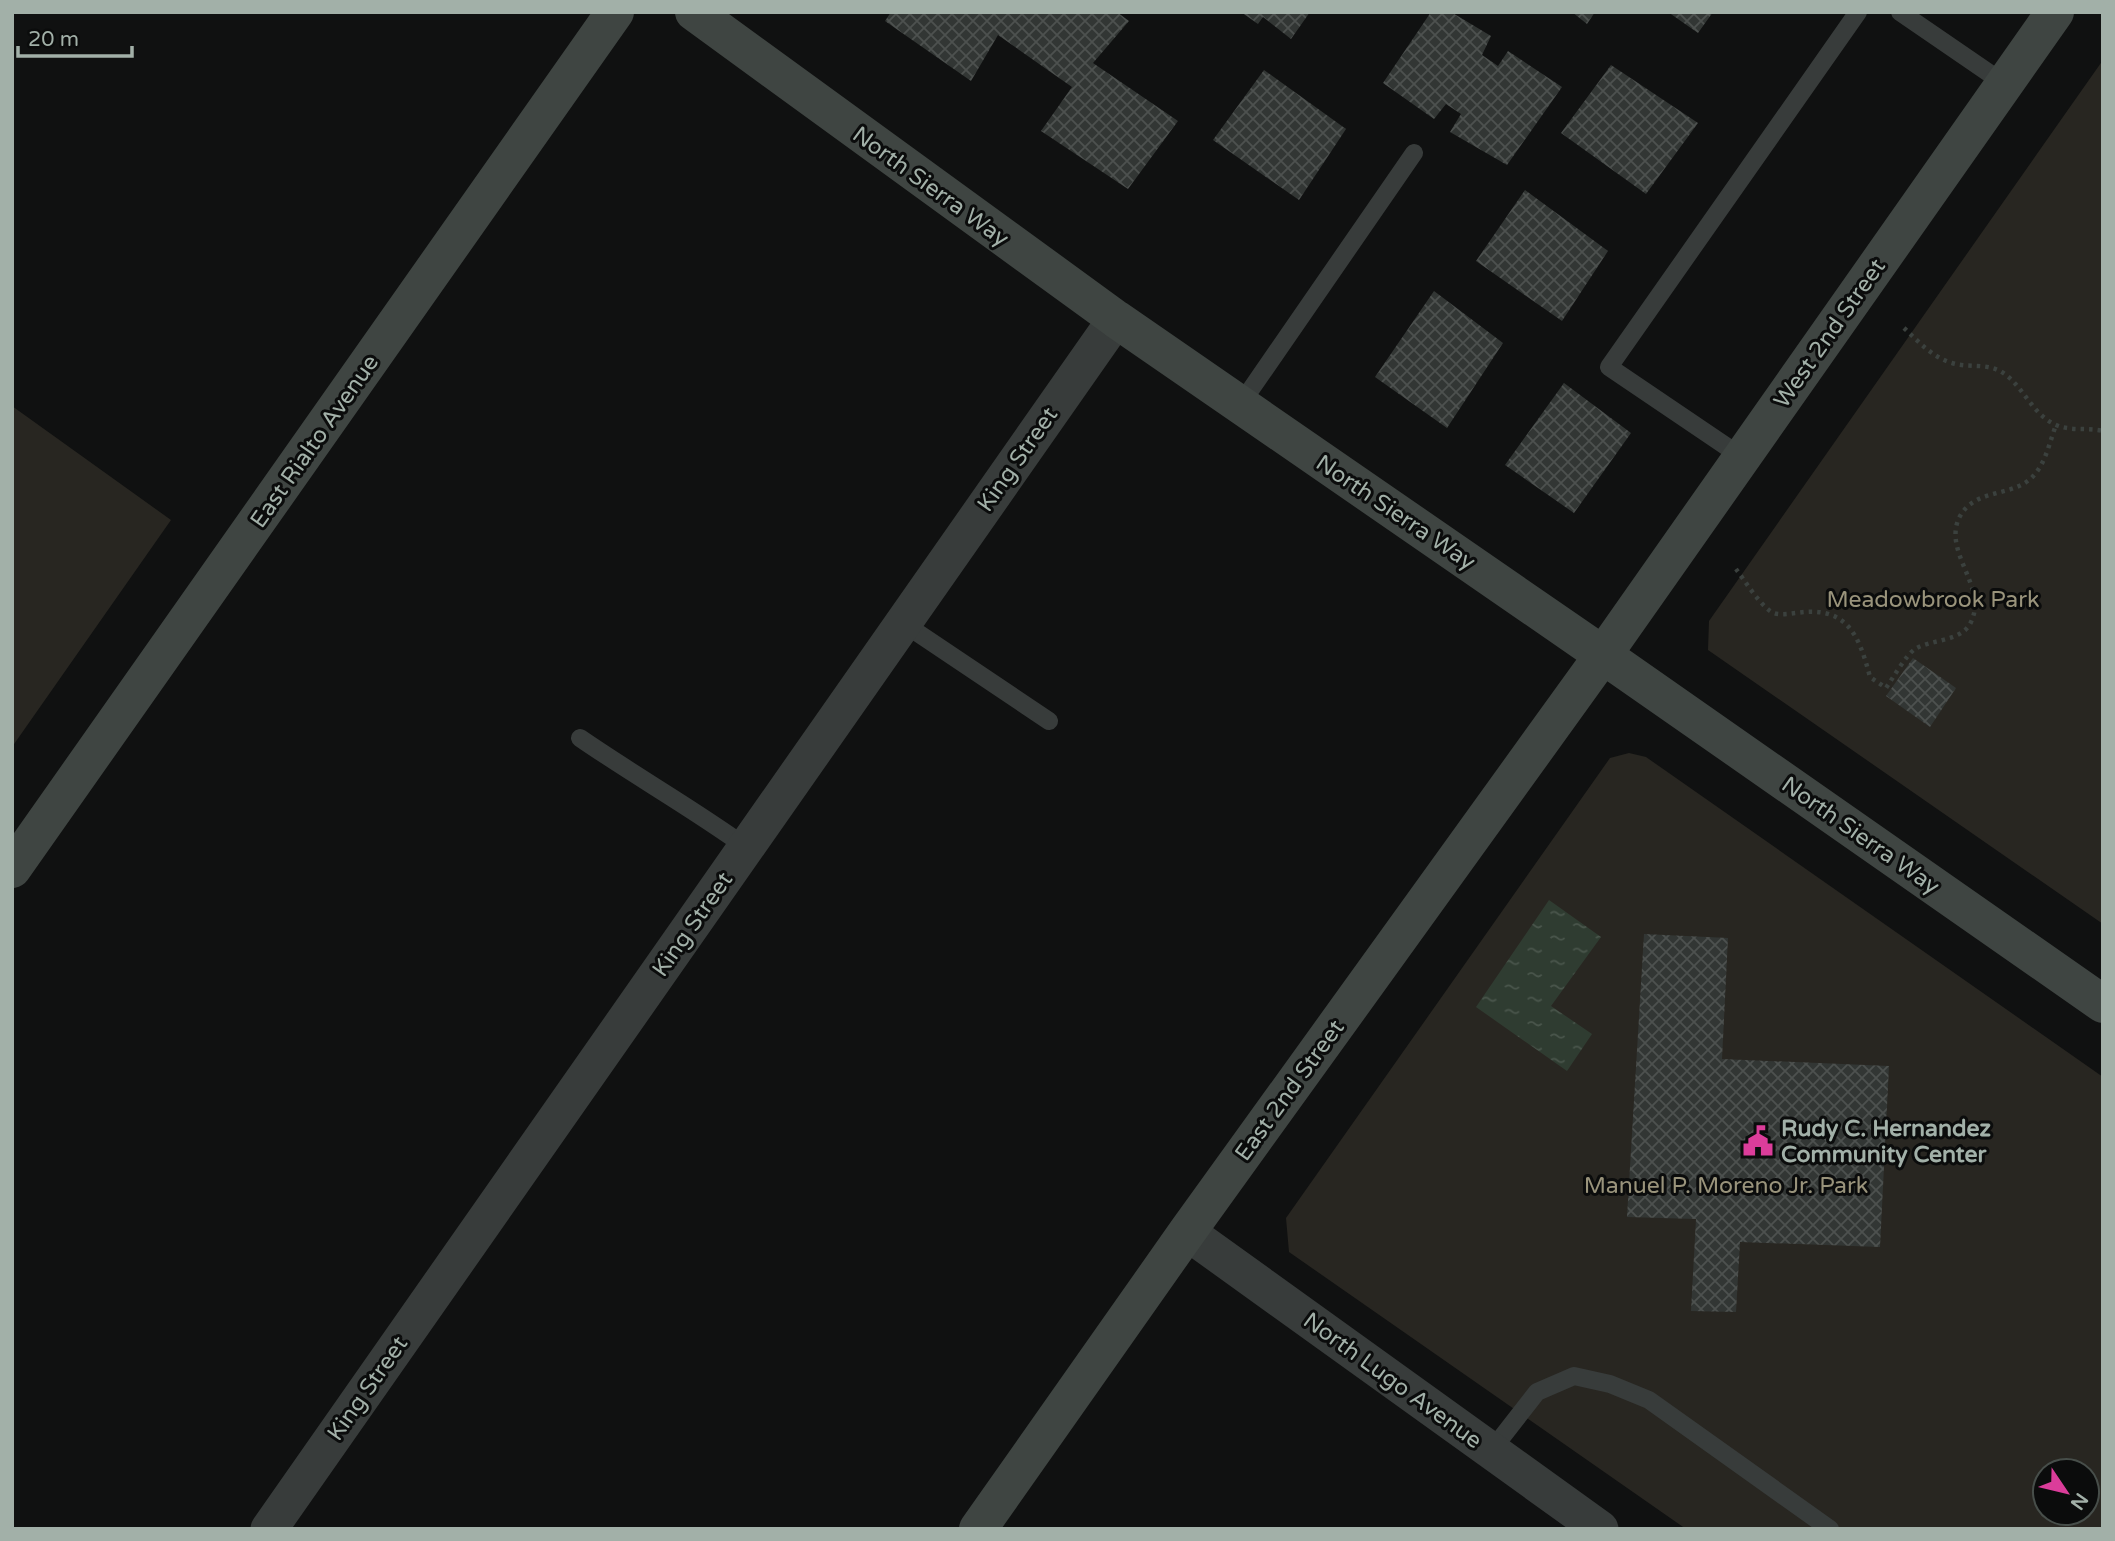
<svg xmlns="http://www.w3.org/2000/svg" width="2115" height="1541" font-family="'Varela Round',sans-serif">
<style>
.green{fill:#282621;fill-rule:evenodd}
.water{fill:url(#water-ripples)}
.building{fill:url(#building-cross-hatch)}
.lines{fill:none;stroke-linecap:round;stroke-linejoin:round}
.path{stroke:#3b413e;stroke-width:4.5;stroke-dasharray:3.5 5;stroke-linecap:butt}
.lane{stroke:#383c3b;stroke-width:18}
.street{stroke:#383c3b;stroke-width:37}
.secondary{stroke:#3f4542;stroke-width:38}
.labels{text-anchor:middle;stroke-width:6;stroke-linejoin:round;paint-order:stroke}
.street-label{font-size:23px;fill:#a2b0a8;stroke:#0b0c0c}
.park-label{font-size:23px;fill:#99937b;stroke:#0b0c0c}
.poi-label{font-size:23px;font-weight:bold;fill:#a2b0a8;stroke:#0b0c0c;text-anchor:start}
</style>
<defs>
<pattern id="water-ripples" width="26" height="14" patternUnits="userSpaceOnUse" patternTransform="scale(1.75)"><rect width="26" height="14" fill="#2f3c31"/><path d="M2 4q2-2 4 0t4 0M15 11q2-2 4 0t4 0" fill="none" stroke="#4a564c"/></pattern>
<pattern id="building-cross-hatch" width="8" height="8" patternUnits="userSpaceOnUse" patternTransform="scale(1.75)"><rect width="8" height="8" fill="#323634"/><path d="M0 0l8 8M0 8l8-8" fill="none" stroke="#4d514f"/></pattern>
</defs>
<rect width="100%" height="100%" fill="#101111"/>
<path class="green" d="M 2103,60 L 2103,924 L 1708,650 L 1709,621 Z
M 12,406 L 171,520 L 12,747 Z
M 1629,753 L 1646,757 L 2103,1077 L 2103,1529 L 1686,1529 L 1289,1252 L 1286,1218 L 1610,758 ZM 2045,1471 L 2087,1471 L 2087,1513 L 2045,1513 Z"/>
<path class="water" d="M 1549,900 L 1601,937 L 1551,1006 L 1592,1034 L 1567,1071 L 1476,1007 Z"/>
<path class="building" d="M 891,12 L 1117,12 L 1129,21 L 1093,63 L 1178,121 L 1128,189 L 1041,131 L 1072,87 L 998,35 L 971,81 L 885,21 Z
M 1241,12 L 1310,12 L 1291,39 L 1263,17 L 1258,24 Z
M 1431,12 L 1451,12 L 1491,36 L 1482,55 L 1498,66 L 1508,51 L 1562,87 L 1507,165 L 1450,132 L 1461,114 L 1446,104 L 1434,119 L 1383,83 Z
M 1572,12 L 1595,12 L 1587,24 Z
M 1668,12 L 1713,12 L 1698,33 Z
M 1611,65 L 1698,123 L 1646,194 L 1561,133 Z
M 1264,70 L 1346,129 L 1299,200 L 1213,140 Z
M 1525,190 L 1608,251 L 1562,321 L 1476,261 Z
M 1434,291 L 1503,343 L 1447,428 L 1375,377 Z
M 1564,383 L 1631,433 L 1574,513 L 1505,465 Z
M 1913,658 L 1956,688 L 1930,727 L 1886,696 Z
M 1644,934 L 1728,938 L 1722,1059 L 1889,1066 L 1880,1247 L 1740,1242 L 1736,1312 L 1691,1311 L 1696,1219 L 1627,1217 Z"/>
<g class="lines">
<path class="path" d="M 1904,328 C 1919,342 1932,357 1952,363 C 1968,368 1984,363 2000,371 C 2022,383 2030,412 2054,424 C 2070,432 2087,427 2103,431
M 1736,569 C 1745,581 1758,602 1770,611 C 1777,616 1787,614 1796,613 C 1847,605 1859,635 1870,677 L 1886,688 C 1893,678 1906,655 1915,649 C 1931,639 1962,642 1971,622 C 1988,587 1943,553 1959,518 C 1975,486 2015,499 2035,474 C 2046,461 2050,441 2056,425"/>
<path class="lane" d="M 1900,12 L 2005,84
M 1240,405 L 1414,153
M 1742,457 L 1609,367 L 1858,12
M 903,623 L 1049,721
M 580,738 C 635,776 692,808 746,847
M 1491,1451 L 1537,1392 L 1574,1376 L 1610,1384 L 1649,1400 L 1830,1529"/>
<path class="street" d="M 1187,1232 L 1600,1529
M 269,1529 L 1116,319"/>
<path class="secondary" d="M 694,12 L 1116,319 L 1603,655 L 2103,1004
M 12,869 L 615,12
M 978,1529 L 1187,1232 L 1603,655 L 2055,12"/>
</g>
<defs>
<g id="civic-bare" transform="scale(2.415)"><path d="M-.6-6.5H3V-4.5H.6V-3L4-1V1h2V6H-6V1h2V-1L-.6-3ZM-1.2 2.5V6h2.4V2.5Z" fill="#db3d9a" stroke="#0b0c0c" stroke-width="2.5" paint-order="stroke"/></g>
</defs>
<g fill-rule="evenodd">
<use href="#civic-bare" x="1758" y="1141"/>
</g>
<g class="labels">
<g class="street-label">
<text transform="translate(931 186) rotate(36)" y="8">North Sierra Way</text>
<text transform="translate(1829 333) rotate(-55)" y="8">West 2nd Street</text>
<text transform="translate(314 441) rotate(-55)" y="8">East Rialto Avenue</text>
<text transform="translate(1017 459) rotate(-55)" y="8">King Street</text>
<text transform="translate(1396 512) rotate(34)" y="8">North Sierra Way</text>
<text transform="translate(1861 835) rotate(35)" y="8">North Sierra Way</text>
<text transform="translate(692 924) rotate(-55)" y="8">King Street</text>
<text transform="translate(1289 1090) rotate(-54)" y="8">East 2nd Street</text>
<text transform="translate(1393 1380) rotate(36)" y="8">North Lugo Avenue</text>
<text transform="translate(367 1388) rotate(-55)" y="8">King Street</text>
</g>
<g class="park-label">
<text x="1933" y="607">Meadowbrook Park</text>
<text x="1726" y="1193">Manuel P. Moreno Jr. Park</text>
</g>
<g class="poi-label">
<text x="1781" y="1136">Rudy C. Hernandez<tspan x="1781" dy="26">Community Center</tspan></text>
</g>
</g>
<rect width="2115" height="1541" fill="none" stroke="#a2b0a8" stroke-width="28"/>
<g transform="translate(2066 1492) rotate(125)"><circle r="33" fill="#0b0c0c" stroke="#474e4a" stroke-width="2"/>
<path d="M0-5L12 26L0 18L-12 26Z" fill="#db3d9a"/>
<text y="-10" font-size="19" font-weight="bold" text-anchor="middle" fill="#a2b0a8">N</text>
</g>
<path d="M18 46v10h114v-10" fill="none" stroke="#a2b0a8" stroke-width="3.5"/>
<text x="28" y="46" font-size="21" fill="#a2b0a8" stroke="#0b0c0c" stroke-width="5" paint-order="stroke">20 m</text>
</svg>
